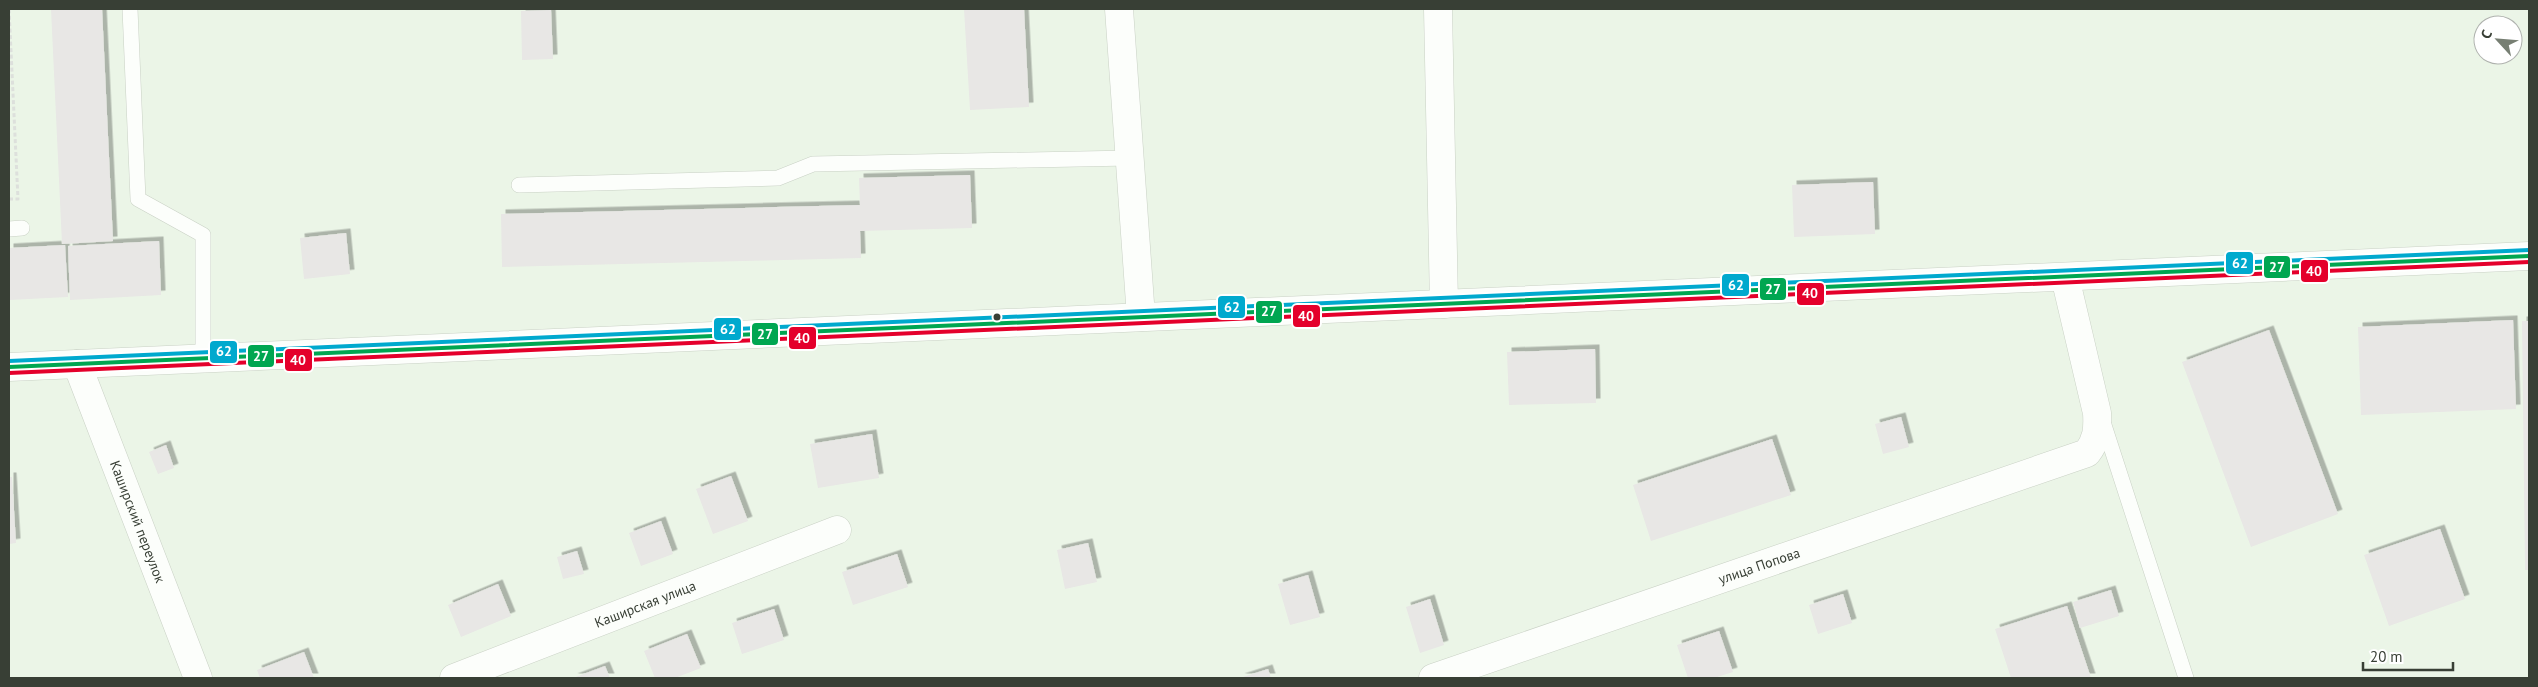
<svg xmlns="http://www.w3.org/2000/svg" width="2538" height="687" font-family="'PT Sans',sans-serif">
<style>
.building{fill:#e8e7e5;filter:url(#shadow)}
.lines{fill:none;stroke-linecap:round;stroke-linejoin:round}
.lane-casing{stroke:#c9d1c5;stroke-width:16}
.street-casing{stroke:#c9d1c5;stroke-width:29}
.secondary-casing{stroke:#c9d1c5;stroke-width:29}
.path{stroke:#dde0dc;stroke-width:3;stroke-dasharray:4 2.5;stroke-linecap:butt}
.lane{stroke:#fcfefb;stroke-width:15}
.street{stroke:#fcfefb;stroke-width:28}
.secondary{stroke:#fcfefb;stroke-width:28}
.bus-1-casing{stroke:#fff;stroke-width:8}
.bus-2-casing{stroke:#fff;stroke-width:8}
.bus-3-casing{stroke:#fff;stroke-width:8}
.bus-1{stroke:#00a651;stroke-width:4}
.bus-2{stroke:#e4002b;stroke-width:4}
.bus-3{stroke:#00a9ce;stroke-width:4}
.bus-dot{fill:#383f35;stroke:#fff;stroke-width:2}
.labels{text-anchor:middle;stroke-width:5;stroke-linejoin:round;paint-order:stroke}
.street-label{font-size:14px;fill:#383f35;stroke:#fff}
.line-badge{stroke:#fff;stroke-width:2}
.badge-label{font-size:14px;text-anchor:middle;font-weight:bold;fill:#fff}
</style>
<defs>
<filter id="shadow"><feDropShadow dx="4.5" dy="-4.5" stdDeviation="0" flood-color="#0004"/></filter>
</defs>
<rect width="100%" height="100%" fill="#ebf5e7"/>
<path class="building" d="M 51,9 L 102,9 L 113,241 L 62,244 Z
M 964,9 L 1024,9 L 1029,107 L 970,110 Z
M 551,10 L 553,59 L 522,60 L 521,11 Z
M 970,175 L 972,228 L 860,231 L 861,258 L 502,267 L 501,214 L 860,205 L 859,178 Z
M 1873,182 L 1875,234 L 1794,237 L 1792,185 Z
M 346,233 L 350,274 L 304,279 L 300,238 Z
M 159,241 L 161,295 L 70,300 L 68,246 Z
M 65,245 L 68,297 L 9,300 L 9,248 Z
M 2513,320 L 2516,409 L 2361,415 L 2358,327 Z
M 2522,321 L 2529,321 L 2529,570 L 2525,570 Z
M 2269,330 L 2338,514 L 2251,547 L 2182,362 Z
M 1595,349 L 1596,403 L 1509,405 L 1507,352 Z
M 1901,417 L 1909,447 L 1883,454 L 1875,424 Z
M 872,434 L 879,478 L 818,488 L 810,444 Z
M 1772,439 L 1791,495 L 1651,541 L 1633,485 Z
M 166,445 L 174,468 L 158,474 L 149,452 Z
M 731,476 L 748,521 L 713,534 L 696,489 Z
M 9,477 L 12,477 L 16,543 L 9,544 Z
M 661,521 L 673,554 L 641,566 L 629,533 Z
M 2440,529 L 2465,599 L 2389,626 L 2364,555 Z
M 1088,543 L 1097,582 L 1065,589 L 1057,550 Z
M 577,551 L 584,574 L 563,579 L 557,557 Z
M 897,554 L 908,587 L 853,605 L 842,572 Z
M 1308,575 L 1320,617 L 1290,625 L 1278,584 Z
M 498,584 L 511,616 L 461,637 L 448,605 Z
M 2111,590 L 2119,616 L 2080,628 L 2073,602 Z
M 1843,594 L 1852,623 L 1818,634 L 1809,605 Z
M 1430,599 L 1444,645 L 1420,653 L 1406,607 Z
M 2067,606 L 2091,678 L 2011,678 L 1995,629 Z
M 774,609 L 784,640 L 742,654 L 732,623 Z
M 1719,631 L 1733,672 L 1714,678 L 1688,678 L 1677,645 Z
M 687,634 L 701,668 L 675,678 L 655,678 L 644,651 Z
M 304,652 L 314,678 L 260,678 L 257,670 Z
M 605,666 L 610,678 L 573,678 Z
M 1268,669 L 1271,678 L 1240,678 Z"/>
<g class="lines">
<g class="lane-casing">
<path id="lane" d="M 130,9 L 138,199 L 203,235 L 203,358
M 519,185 L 778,178 L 813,164 L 1130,158
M 9,229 L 22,228
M 2103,422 L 2186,678"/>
</g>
<g class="street-casing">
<g id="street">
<path d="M 1119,9 L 1141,317"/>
<path d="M 1438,9 L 1444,304"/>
<path id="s1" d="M 77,364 L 198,678"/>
<path id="s2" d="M 454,678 L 837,530"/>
<path id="s3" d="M 1433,678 L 2087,453 C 2097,440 2098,429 2097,413 L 2065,277"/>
</g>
</g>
<g class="secondary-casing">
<path id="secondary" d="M 9,367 L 2529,256"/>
</g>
<path class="path" d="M 9,199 L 18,199 L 9,9"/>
<use href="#lane" class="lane"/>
<use href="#street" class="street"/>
<use href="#secondary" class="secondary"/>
<g class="bus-1-casing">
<path id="bus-1" d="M 9,367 L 2529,256"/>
</g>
<g class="bus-2-casing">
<path id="bus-2" d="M 9,373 L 2529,262"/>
</g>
<g class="bus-3-casing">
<path id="bus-3" d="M 9,361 L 2529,250"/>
</g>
<use href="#bus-1" class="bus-1"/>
<use href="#bus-2" class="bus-2"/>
<use href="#bus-3" class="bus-3"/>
</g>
<circle class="bus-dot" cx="997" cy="317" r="4.5"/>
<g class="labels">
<g class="street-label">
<text dy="5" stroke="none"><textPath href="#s1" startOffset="169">Каширский переулок</textPath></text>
<text dy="5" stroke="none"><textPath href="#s3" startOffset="345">улица Попова</textPath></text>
<text dy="5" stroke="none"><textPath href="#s2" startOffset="205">Каширская улица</textPath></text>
</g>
</g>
<g class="line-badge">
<rect x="2225" y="251" width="29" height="24" rx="5" fill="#00a9ce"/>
<rect x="2263" y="255" width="28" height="24" rx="5" fill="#00a651"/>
<rect x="2300" y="259" width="29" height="24" rx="5" fill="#e4002b"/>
<rect x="1721" y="273" width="29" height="24" rx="5" fill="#00a9ce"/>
<rect x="1759" y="277" width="28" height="24" rx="5" fill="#00a651"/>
<rect x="1796" y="282" width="29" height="24" rx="5" fill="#e4002b"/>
<rect x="1217" y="295" width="29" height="24" rx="5" fill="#00a9ce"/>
<rect x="1255" y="300" width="28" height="24" rx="5" fill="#00a651"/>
<rect x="1292" y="304" width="29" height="24" rx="5" fill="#e4002b"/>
<rect x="713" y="317" width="29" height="24" rx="5" fill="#00a9ce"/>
<rect x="751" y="322" width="28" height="24" rx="5" fill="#00a651"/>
<rect x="788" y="326" width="29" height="24" rx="5" fill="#e4002b"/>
<rect x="209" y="340" width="29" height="24" rx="5" fill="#00a9ce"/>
<rect x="247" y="344" width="28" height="24" rx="5" fill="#00a651"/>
<rect x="284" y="348" width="29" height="24" rx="5" fill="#e4002b"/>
</g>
<g class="badge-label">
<text x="2240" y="268">62</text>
<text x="2277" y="272">27</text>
<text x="2314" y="276">40</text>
<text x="1736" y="290">62</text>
<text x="1773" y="294">27</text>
<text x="1810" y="298">40</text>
<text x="1232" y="312">62</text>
<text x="1269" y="316">27</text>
<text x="1306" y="321">40</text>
<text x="728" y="334">62</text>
<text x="765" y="339">27</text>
<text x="802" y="343">40</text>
<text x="224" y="356">62</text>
<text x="261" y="361">27</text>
<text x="298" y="365">40</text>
</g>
<rect width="2538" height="687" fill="none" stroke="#383f35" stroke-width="20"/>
<g transform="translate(2498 40) rotate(296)"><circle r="24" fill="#ffffff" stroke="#afb2ae"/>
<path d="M0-4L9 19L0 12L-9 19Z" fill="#777f73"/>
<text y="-8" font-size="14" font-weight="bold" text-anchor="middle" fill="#383f35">С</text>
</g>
<path d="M2363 662v8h90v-8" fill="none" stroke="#383f35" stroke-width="2.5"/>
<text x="2370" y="662" font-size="15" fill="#383f35" stroke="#ffffff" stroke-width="4" paint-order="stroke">20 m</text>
</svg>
